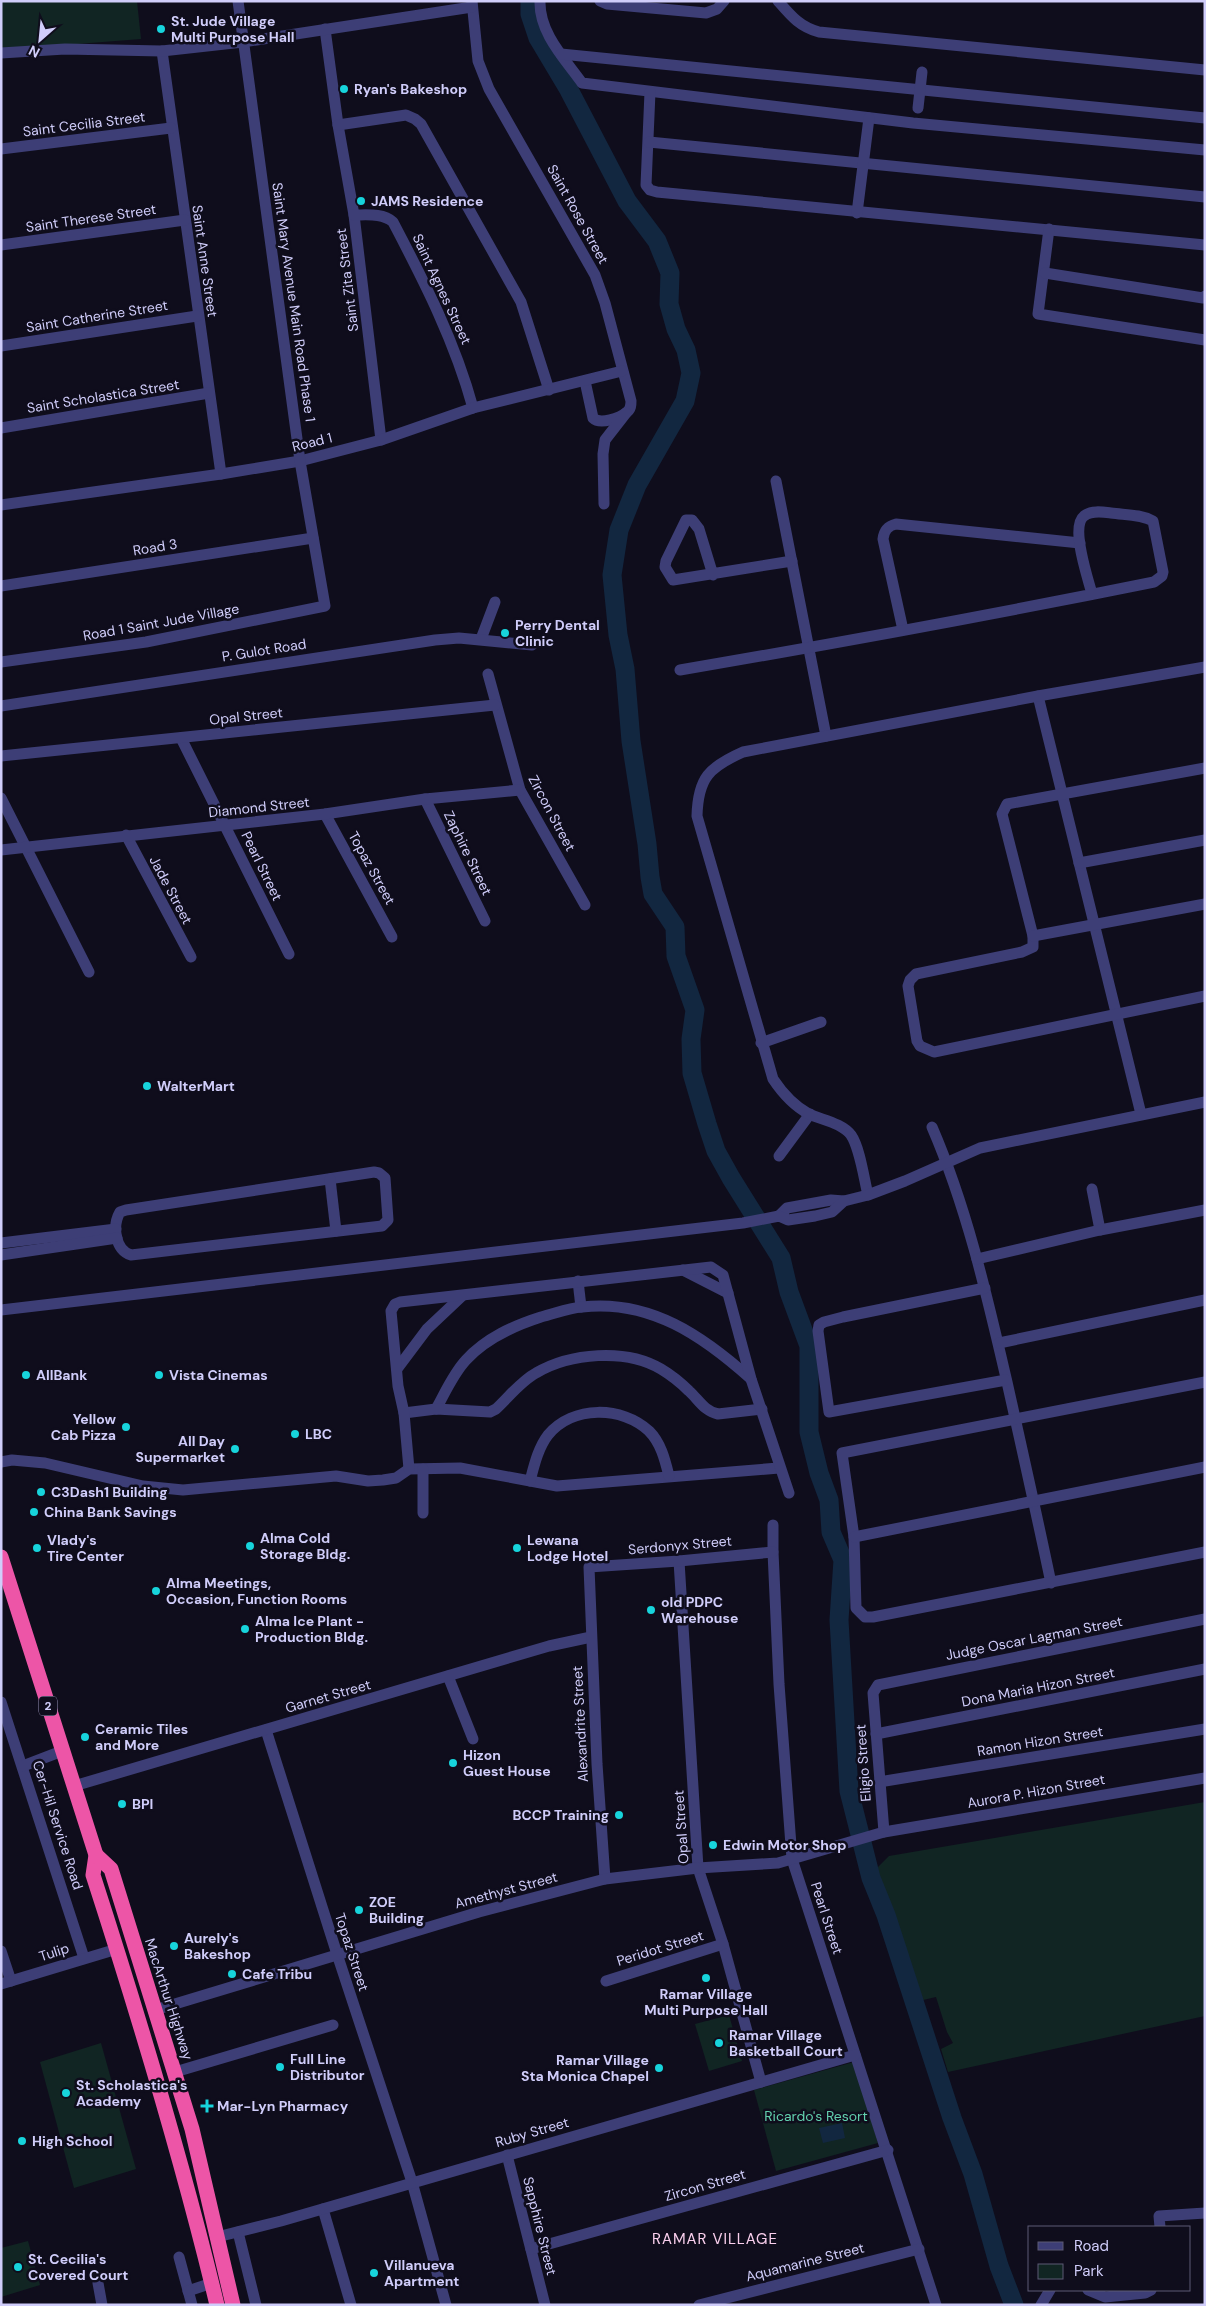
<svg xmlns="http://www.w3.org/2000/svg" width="1206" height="2306" font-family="'DM Sans',sans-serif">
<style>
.green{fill:#112523}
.water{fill:#122740}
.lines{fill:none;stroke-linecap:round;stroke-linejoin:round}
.river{stroke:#122740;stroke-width:19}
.street{stroke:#3d3e76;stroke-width:11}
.highway{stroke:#ed55a7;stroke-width:15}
.poi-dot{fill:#17d4dc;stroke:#0f0d1c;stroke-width:2}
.labels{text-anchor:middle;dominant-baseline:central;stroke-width:5;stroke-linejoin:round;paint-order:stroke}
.shield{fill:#0f0d1c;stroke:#9693b7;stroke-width:1}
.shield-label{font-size:12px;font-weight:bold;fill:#d0cdfa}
.poi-label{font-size:14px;font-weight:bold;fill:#d0cdfa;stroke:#0f0d1c;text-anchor:start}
.street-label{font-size:14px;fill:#d0cdfa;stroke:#0f0d1c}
.park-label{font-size:14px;fill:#62d1ae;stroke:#0f0d1c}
.neighbourhood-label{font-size:15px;letter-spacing:1px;fill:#facfed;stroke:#0f0d1c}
</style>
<rect width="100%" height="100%" fill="#0f0d1c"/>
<g class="green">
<path d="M 1,1 L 137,1 L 141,39 L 1,50 Z"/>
<path d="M 1205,1802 L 1205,2016 L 948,2072 L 941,2049 L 953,2043 L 947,2032 L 936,1997 L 923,2000 L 872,1873 L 889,1856 Z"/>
<path d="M 729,2015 L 742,2061 L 709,2071 L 695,2024 Z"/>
<path d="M 101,2043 L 136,2169 L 74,2188 L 40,2062 Z"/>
<path d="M 854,2062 L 878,2143 L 776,2171 L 754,2090 Z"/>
<path d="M 28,2241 L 40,2285 L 1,2297 L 1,2248 Z"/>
</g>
<path class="water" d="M 842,2123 L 845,2138 L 823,2143 L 819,2128 Z"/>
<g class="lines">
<path class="river" d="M 530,1 L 530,14 L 538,38 L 569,90 L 627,201 L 657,241 L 670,273 L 669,304 L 676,329 L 686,350 L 691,373 L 685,401 L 637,485 L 619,530 L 612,575 L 618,635 L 625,669 L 631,741 L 647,844 L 650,877 L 653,894 L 675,927 L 676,956 L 695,1010 L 691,1039 L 692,1073 L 707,1124 L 716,1151 L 731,1178 L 781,1258 L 789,1292 L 809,1346 L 809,1432 L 819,1473 L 829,1500 L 831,1532 L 843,1560 L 839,1620 L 849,1791 L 871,1878 L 886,1915 L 952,2118 L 973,2174 L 999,2266 L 1014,2305"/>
<g class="street">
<path d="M 472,1 L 478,61 L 489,89 L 595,275 L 605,303 L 631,401 C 631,405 631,409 627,412 C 620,418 600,425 593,418 L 585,381"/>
<path d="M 540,1 C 539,33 565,59 582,83 L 913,123 L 1205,150"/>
<path d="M 600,1 L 607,4 L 706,13 L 717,9 L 724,1"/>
<path d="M 778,1 C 791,16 800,27 819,32 L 1205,70"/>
<path d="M 325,29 L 338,125 L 354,215 L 381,440"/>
<path d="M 162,51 L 221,474"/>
<path d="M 1,53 L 65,49 L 162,51 L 243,42 L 472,7"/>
<path d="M 561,54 L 1205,118"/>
<path d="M 650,92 L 646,185 L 650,190 L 657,192 L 1205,245"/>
<path d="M 918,108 L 922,72"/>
<path d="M 338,125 L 406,115 L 415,119 L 421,124 L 521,302 L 549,390"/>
<path d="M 649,142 L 1205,197"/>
<path d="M 1,149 L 171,128"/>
<path d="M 857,213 L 869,118"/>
<path d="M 354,215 C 367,215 383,213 393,222 C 425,283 455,342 473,408"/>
<path d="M 1049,229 L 1038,314 L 1205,340"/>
<path d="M 1,245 L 185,220"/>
<path d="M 1045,273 L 1203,298 L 1205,296"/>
<path d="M 1,346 L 197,316"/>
<path d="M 1,428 L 209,393"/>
<path d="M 776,481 L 826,736"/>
<path d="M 604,504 L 603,454 L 605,440 L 626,413"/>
<path d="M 1,505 L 221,474 L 300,461 L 381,440 L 473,408 L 622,371"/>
<path d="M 713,575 L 699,529 L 692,520 L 686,520 L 666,561 L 665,567 L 673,580 L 792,561"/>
<path d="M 1,586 L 313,538"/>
<path d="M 903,630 L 883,539 C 884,530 888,526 896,524 L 1080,543"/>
<path d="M 481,639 L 495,602"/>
<path d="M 1,662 L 146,642 L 325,606 L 300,461 L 238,1"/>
<path d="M 680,670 C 838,643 996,614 1154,582 L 1162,576 L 1163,572 L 1153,521 C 1140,514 1125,515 1111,513 C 1103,512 1091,510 1084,516 C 1070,527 1088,578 1092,594"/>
<path d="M 488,674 L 520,790 L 585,905"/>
<path d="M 1038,696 L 1141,1114"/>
<path d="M 1,706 L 435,640 L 459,638 L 532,645"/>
<path d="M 181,738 L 289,954"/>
<path d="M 1,756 L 495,705"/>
<path d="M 1205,768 L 1007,804 L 1002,814 L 1033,936 L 1033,947 L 1022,952 L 916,974 L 910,980 L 908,986 L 917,1041 L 920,1046 L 934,1052 L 1205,996"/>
<path d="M 1,798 L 89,972"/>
<path d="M 425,799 L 485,921"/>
<path d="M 325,814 L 392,937"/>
<path d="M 126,835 L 191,957"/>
<path d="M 1,850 L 325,814 L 425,799 L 520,790"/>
<path d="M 1079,863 L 1205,840"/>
<path d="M 1033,936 L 1205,904"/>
<path d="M 761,1043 L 821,1022"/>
<path d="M 932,1127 C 967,1208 987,1296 1007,1382 C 1022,1449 1037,1516 1051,1583"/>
<path d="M 779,1156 L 810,1114"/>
<path d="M 374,1172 L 379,1173 L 385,1178 L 388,1220 L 382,1226 L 131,1255 C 115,1250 112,1226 120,1212 L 126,1210 Z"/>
<path d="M 330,1179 L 336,1231"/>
<path d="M 1092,1189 L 1100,1230"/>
<path d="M 868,1195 C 864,1179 860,1148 851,1135 C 842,1123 822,1120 809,1114 C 794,1106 783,1094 773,1079 L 697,816 C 698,778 709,767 743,752 L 1038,696 L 1205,667"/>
<path d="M 779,1216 L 787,1208 L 831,1200 L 844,1201 L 868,1195 L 905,1181 L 980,1148 L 1205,1102"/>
<path d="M 1,1243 L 116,1229"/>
<path d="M 1,1255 L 117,1238"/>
<path d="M 977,1259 L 1100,1230 L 1205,1210"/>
<path d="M 683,1270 L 728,1293"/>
<path d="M 578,1281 L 581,1307"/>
<path d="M 985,1288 L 843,1317 L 824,1322 L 819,1325 L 818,1331 L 829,1412 L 1006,1380"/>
<path d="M 1,1310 L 743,1223 L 779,1216 L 788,1220 L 815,1216 L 832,1212 L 844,1201"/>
<path d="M 999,1343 L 1205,1300"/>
<path d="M 397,1369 L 427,1329 L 462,1296"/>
<path d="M 1205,1382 L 842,1453 L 854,1537 L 856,1608 L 865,1617 L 873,1617 L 1205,1552"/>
<path d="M 436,1409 C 445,1393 453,1374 466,1360 C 486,1338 513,1326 541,1317 C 554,1314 568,1308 582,1307 C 650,1299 703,1336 751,1379"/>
<path d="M 404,1413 L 436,1409 L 490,1412 L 496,1409 C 508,1398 521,1381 536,1373 C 570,1353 626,1348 661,1369 C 671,1375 681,1383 689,1391 C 699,1400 704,1411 718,1414 L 762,1409"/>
<path d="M 1,1462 L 12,1460 L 45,1463 L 143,1486 L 183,1490 L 336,1476 L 368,1481 L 383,1480 L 396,1478 L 409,1469 L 460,1468 L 557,1486 L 779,1468"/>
<path d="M 409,1469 L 404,1413 L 398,1386 L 391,1311 L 395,1304 L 400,1302 L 711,1267 L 723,1275 L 751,1379 L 789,1493"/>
<path d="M 530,1481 C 534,1466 538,1448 548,1435 C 573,1405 622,1406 649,1431 C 661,1443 665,1460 669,1476"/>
<path d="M 423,1513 L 423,1469"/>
<path d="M 773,1525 L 773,1552 L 779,1684 L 792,1859 L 936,2305"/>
<path d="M 854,1537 L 1205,1467"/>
<path d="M 679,1561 L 698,1868 L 723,1944 L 761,2082"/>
<path d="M 448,1676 L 473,1739"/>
<path d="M 1,1702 L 84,1958"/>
<path d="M 266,1730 L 337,1954 L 412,2182 L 446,2305"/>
<path d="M 876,1734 L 1205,1669"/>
<path d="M 23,1766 L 62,1751"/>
<path d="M 879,1782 L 1205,1729"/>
<path d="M 74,1786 L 549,1646 L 591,1637"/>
<path d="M 884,1832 L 873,1693 L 878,1685 L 1205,1619"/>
<path d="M 605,1879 L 597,1764 L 589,1567 L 679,1561 L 773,1552"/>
<path d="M 1,1951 L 11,1981"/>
<path d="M 606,1981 L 723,1944"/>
<path d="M 1,1984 L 117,1949"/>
<path d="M 155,2010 L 479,1912 L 605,1879 L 698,1868 L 778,1863 L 884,1832 L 1205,1778"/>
<path d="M 175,2072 L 333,2025"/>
<path d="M 507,2155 L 545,2305"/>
<path d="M 323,2209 L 351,2305"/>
<path d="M 1160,2227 L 1159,2216 L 1205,2213"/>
<path d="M 238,2232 L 256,2305"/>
<path d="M 217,2237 L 281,2221 L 855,2055"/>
<path d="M 531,2249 L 888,2150"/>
<path d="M 179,2257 L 192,2305"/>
<path d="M 98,2283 L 102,2305"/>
<path d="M 1088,2290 L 1105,2297 L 1145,2293 L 1151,2290"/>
<path d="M 188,2291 L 212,2283"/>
<path d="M 699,2305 L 919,2249"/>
<path d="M 1041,2305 L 1050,2290"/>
</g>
<g class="highway">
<path d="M 1,1557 L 96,1855 L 93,1875 C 139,2017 182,2159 217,2305"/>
<path d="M 96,1855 L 111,1869 L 192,2129 L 233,2305"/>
</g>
</g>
<g class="poi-dot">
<circle cx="161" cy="29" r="5"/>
<circle cx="344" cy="89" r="5"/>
<circle cx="361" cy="201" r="5"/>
<circle cx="505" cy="633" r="5"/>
<circle cx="147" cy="1086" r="5"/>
<circle cx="26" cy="1375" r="5"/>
<circle cx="159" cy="1375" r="5"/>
<circle cx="126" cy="1427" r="5"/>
<circle cx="295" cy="1434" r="5"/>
<circle cx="235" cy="1449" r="5"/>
<circle cx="41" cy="1492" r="5"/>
<circle cx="34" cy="1512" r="5"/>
<circle cx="250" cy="1546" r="5"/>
<circle cx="37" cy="1548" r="5"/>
<circle cx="517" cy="1548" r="5"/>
<circle cx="156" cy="1591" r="5"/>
<circle cx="651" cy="1610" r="5"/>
<circle cx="245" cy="1629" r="5"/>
<circle cx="85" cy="1737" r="5"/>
<circle cx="453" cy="1763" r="5"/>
<circle cx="122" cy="1804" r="5"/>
<circle cx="619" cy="1815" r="5"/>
<circle cx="713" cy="1845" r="5"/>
<circle cx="359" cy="1910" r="5"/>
<circle cx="174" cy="1946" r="5"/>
<circle cx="232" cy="1974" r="5"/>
<circle cx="706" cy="1978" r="5"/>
<circle cx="719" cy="2043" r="5"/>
<circle cx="280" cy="2067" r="5"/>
<circle cx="659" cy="2068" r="5"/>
<circle cx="66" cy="2093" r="5"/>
<path d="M204.5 2098.5h5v5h5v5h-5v5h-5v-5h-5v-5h5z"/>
<circle cx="22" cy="2141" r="5"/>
<circle cx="18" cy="2267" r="5"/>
<circle cx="374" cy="2273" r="5"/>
</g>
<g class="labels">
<rect class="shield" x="39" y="1696.5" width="18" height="19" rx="4"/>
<g class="shield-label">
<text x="48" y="1706">2</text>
</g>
<g class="poi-label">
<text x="171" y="21">St. Jude Village<tspan x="171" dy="16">Multi Purpose Hall</tspan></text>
<text x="354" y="89">Ryan's Bakeshop</text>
<text x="371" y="201">JAMS Residence</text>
<text x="515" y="625">Perry Dental<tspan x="515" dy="16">Clinic</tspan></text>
<text x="157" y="1086">WalterMart</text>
<text x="36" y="1375">AllBank</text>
<text x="169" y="1375">Vista Cinemas</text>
<text x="116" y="1419" text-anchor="end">Yellow<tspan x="116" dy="16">Cab Pizza</tspan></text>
<text x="305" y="1434">LBC</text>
<text x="225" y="1441" text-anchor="end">All Day<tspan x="225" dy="16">Supermarket</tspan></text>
<text x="51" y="1492">C3Dash1 Building</text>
<text x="44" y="1512">China Bank Savings</text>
<text x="260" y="1538">Alma Cold<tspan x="260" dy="16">Storage Bldg.</tspan></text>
<text x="47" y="1540">Vlady's<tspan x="47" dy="16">Tire Center</tspan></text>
<text x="527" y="1540">Lewana<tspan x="527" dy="16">Lodge Hotel</tspan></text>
<text x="166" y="1583">Alma Meetings,<tspan x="166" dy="16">Occasion, Function Rooms</tspan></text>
<text x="661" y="1602">old PDPC<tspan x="661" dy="16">Warehouse</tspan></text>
<text x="255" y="1621">Alma Ice Plant -<tspan x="255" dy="16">Production Bldg.</tspan></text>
<text x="95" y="1729">Ceramic Tiles<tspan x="95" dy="16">and More</tspan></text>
<text x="463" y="1755">Hizon<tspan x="463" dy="16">Guest House</tspan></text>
<text x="132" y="1804">BPI</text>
<text x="609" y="1815" text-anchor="end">BCCP Training</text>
<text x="723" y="1845">Edwin Motor Shop</text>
<text x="369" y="1902">ZOE<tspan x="369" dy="16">Building</tspan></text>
<text x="184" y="1938">Aurely's<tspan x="184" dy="16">Bakeshop</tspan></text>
<text x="242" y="1974">Cafe Tribu</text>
<text x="706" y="1994" text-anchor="middle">Ramar Village<tspan x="706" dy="16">Multi Purpose Hall</tspan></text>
<text x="729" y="2035">Ramar Village<tspan x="729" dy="16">Basketball Court</tspan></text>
<text x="290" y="2059">Full Line<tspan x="290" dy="16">Distributor</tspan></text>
<text x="649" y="2060" text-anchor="end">Ramar Village<tspan x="649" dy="16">Sta Monica Chapel</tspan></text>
<text x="76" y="2085">St. Scholastica's<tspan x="76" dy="16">Academy</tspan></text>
<text x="217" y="2106">Mar-Lyn Pharmacy</text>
<text x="32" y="2141">High School</text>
<text x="28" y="2259">St. Cecilia's<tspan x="28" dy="16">Covered Court</tspan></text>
<text x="384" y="2265">Villanueva<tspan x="384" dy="16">Apartment</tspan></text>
</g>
<g class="street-label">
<text transform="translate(84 124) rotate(-7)">Saint Cecilia Street</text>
<text transform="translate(578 214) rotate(61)">Saint Rose Street</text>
<text transform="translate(91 218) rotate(-8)">Saint Therese Street</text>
<text transform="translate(205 261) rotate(82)">Saint Anne Street</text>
<text transform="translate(347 280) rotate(-97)">Saint Zita Street</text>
<text transform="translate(442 289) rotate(65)">Saint Agnes Street</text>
<text transform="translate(294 302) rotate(82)">Saint Mary Avenue Main Road Phase 1</text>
<text transform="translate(97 316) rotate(-9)">Saint Catherine Street</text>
<text transform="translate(103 396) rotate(-9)">Saint Scholastica Street</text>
<text transform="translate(312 442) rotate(-14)">Road 1</text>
<text transform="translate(155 547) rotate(-9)">Road 3</text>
<text transform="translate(161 622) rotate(-10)">Road 1 Saint Jude Village</text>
<text transform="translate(264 650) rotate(-9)">P. Gulot Road</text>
<text transform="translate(246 716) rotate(-6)">Opal Street</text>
<text transform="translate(259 807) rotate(-6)">Diamond Street</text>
<text transform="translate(552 813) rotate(62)">Zircon Street</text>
<text transform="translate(468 853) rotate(64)">Zaphire Street</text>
<text transform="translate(262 866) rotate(64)">Pearl Street</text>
<text transform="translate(372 868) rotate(61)">Topaz Street</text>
<text transform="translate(171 890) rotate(62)">Jade Street</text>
<text transform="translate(680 1545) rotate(-5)">Serdonyx Street</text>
<text transform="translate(1034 1638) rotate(-11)">Judge Oscar Lagman Street</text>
<text transform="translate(1038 1687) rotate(-11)">Dona Maria Hizon Street</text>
<text transform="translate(328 1696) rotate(-16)">Garnet Street</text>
<text transform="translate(580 1724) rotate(-93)">Alexandrite Street</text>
<text transform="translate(1040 1741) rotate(-9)">Ramon Hizon Street</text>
<text transform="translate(863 1763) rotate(-94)">Eligio Street</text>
<text transform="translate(1036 1791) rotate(-10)">Aurora P. Hizon Street</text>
<text transform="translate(58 1825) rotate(72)">Cer-Hil Service Road</text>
<text transform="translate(681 1827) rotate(-94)">Opal Street</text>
<text transform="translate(506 1890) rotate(-15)">Amethyst Street</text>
<text transform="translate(827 1918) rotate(72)">Pearl Street</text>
<text transform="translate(660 1948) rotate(-17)">Peridot Street</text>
<text transform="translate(54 1952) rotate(-18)">Tulip</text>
<text transform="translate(352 1952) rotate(72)">Topaz Street</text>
<text transform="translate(169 1999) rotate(72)">MacArthur Highway</text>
<text transform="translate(532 2132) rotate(-16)">Ruby Street</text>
<text transform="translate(705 2185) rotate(-16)">Zircon Street</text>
<text transform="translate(540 2226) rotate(76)">Sapphire Street</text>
<text transform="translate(805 2262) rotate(-14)">Aquamarine Street</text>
</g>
<g class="park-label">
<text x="816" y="2116">Ricardo's Resort</text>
</g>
<g class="neighbourhood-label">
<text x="715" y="2239">RAMAR VILLAGE</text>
</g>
</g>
<rect width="1206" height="2306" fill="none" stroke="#d0cdfa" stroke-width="5"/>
<rect x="1028" y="2226" width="162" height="65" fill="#0f0d1c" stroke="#5c5a75"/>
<rect x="1038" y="2242" width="25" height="8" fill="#3d3e76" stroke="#5c5a75"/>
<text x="1074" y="2251" font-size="15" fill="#d0cdfa">Road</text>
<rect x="1038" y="2264" width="25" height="15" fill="#112523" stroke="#5c5a75"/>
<text x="1074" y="2276" font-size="15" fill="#d0cdfa">Park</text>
<g transform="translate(40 40) rotate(207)" stroke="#0f0d1c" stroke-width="4" paint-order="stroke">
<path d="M0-4L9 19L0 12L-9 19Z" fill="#d0cdfa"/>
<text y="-8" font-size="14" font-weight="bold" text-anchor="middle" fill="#d0cdfa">N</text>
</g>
</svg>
